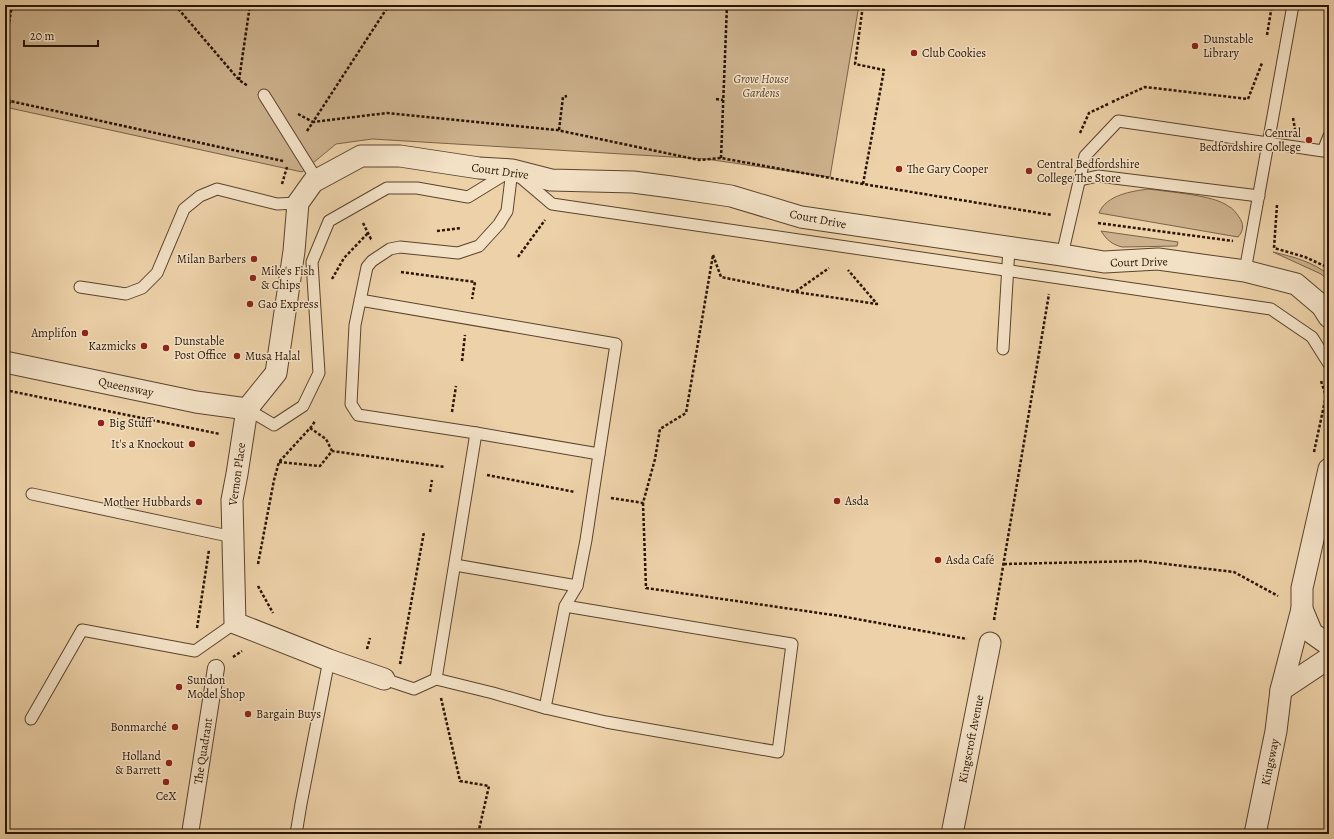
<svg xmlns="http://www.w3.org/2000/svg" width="1334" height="839" font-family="Alegreya,serif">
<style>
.green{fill:#ccb18c;stroke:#7a6248}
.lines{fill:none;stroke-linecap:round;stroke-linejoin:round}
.service-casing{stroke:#5a432c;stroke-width:13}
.pedestrian-casing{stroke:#5a432c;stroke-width:18}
.minor-casing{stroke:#5a432c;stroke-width:23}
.path{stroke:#291403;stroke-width:2.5;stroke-dasharray:3 2;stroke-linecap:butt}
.service{stroke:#f3e1c6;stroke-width:11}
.pedestrian{stroke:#f3e1c6;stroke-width:16}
.minor{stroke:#f3e1c6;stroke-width:21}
.poi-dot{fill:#8f2418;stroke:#f3e1c6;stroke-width:1.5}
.labels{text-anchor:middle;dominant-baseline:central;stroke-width:3;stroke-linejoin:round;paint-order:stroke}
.poi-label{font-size:12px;fill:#291403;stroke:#f3e1c6;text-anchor:start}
.park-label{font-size:12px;font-style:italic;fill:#5a432c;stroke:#f3e1c6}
.street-label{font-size:12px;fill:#291403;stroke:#f3e1c6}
</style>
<rect width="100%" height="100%" fill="#edd1a8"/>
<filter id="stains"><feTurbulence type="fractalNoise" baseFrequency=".005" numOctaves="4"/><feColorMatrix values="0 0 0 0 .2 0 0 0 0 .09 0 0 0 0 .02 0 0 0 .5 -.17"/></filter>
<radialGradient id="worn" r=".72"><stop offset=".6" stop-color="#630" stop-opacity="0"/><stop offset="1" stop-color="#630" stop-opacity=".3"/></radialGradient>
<g class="green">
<path d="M 5,5 L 859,5 L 830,177 L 706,159 L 372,139 L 336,144 L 302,172 L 5,107 Z"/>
<path d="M 1149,189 C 1168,192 1214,195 1228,206 C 1233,208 1236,213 1239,217 C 1244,224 1244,230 1238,237 L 1099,213 C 1106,195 1132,191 1149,189 Z"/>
<path d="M 1101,231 L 1178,242 L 1177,246 L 1122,247 C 1111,244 1107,240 1101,231 Z"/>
<path d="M 1273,252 C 1294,257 1313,262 1329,275 L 1329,281 L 1321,274 Z"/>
</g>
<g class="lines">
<defs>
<g id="service">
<path d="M 264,95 L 317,180"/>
<path d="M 1080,180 L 1098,176 L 1259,196"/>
<path d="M 1062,255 L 1085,156 L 1118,121 L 1323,151 L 1329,136"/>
<path d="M 1245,271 L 1293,5"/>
<path d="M 80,287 L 126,294 L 142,288 L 157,273 L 184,209 L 200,196 L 217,189 L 277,204 L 298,203"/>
<path d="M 360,300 L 616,344 L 599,454 L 476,433 L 358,415 L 351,404 L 355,325 L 367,267 L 372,261 L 390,249 L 400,247 L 458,253 L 479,246 L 499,224 L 507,211 L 512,170"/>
<path d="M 1003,349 L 1009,248"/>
<path d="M 247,409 L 274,425 L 303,406 L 319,373 L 312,262 L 329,221 L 387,188 L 417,188 L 468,197 L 512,170 L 552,204 L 1271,309 L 1312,337 L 1329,364"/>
<path d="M 476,433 L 436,679 L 493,693 L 545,708"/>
<path d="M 32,494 L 233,537"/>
<path d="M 455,565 L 577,586"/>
<path d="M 565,606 L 792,644 L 778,752 L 606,722 L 545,708 L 565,606 L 577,586 L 586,540 L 599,454"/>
<path d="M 384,679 L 414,689 L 436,679"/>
<path d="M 31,719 L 82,630 L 195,651 L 235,623"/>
<path d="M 296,834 L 301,804 L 329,660"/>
</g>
<path id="pedestrian" d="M 190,834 L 216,668"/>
<g id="minor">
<path d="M 5,362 L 196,402 L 247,409"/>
<path d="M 1329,469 L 1302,588 L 1302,609 L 1312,633 L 1329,645"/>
<path d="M 384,679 L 329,660 L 235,623 L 232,500 L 237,474 L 247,409 L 276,373 L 294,251 L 298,203 L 313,182 L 361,156 L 400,156 L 479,168 L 512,170 L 551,180 L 633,182 L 671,187 L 731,196 L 801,217 L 1062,255 L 1104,262 L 1158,259 L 1245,271 L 1296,284 L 1322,306 L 1329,317"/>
<path d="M 1281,690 L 1329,658"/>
<path d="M 952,834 L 990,643"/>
<path d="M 1255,834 L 1276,731 L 1281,690 L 1302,609"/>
</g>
</defs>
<use href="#service" class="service-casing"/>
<use href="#pedestrian" class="pedestrian-casing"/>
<use href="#minor" class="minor-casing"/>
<g class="path">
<path d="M 175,5 L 239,80 L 248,86"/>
<path d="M 1267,35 L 1272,5"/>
<path d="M 5,47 L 12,5"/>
<path d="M 239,80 L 250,5"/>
<path d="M 5,91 L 10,101"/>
<path d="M 716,99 L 723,100"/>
<path d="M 1112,102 L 1145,87 L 1248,99 L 1262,63"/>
<path d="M 298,114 L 313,122 L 389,5"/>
<path d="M 1293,118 L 1295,129"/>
<path d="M 5,129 L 10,101 L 283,161"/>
<path d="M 559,130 L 563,97 L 567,96"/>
<path d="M 307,131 L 313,122 L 387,113 L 557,130 L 699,160 L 721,158 L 863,184 L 1052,215"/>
<path d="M 1080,133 L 1089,113 L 1108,104"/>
<path d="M 721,158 L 727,5"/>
<path d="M 282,184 L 287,167"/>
<path d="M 863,184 L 884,70 L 855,64 L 863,5"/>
<path d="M 1277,205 L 1274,248 L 1305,257 L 1329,268"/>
<path d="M 363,223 L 371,239 L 372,239"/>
<path d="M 1098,223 L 1233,241"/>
<path d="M 437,231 L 461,228"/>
<path d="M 713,255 L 721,277 L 795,292 L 829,268"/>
<path d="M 518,257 L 545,220"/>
<path d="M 401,272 L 475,282 L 472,299"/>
<path d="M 332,279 L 344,258 L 368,233"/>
<path d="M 796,292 L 877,304 L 848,270"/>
<path d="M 462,361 L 465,335"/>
<path d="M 5,390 L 220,434"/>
<path d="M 452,412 L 456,386"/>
<path d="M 310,428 L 326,439 L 332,451"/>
<path d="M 1314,452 L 1326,396 L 1321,381"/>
<path d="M 279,462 L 320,466 L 332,451 L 445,467"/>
<path d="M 487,475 L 575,492"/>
<path d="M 430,492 L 432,480"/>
<path d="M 611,498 L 643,503 L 655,459 L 660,429 L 686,413 L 713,255"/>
<path d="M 643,503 L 646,588 L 840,616 L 967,639"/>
<path d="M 258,564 L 274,480 L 279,462 L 312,426 L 315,421"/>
<path d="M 1004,564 L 1141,561 L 1234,572 L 1278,596"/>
<path d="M 258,586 L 273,613"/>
<path d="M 994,620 L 1049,294"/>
<path d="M 197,628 L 209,550"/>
<path d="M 367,649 L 370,638"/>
<path d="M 233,657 L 242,651"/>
<path d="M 400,664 L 424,532"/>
<path d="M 441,698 L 460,781 L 489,786 L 478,834"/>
</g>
<use href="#service" class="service"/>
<use href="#pedestrian" class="pedestrian"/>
<use href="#minor" class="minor"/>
</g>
<g class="poi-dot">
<circle cx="1195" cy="46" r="4"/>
<circle cx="914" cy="53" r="4"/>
<circle cx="1309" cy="140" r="4"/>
<circle cx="899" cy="169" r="4"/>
<circle cx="1029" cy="171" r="4"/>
<circle cx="254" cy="259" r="4"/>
<circle cx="253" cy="278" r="4"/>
<circle cx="250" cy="304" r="4"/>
<circle cx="85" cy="333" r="4"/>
<circle cx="144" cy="346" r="4"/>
<circle cx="166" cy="348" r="4"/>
<circle cx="237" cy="356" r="4"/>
<circle cx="101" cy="423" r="4"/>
<circle cx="192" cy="444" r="4"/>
<circle cx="837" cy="501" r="4"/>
<circle cx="199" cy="502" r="4"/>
<circle cx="938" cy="560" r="4"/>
<circle cx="179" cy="687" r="4"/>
<circle cx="248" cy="714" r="4"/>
<circle cx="175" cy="727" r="4"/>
<circle cx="169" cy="763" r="4"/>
<circle cx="166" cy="782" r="4"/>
</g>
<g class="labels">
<g class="poi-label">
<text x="1203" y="39">Dunstable<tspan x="1203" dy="14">Library</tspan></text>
<text x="922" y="53">Club Cookies</text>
<text x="1301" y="133" text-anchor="end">Central<tspan x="1301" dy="14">Bedfordshire College</tspan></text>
<text x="1037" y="164">Central Bedfordshire<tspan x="1037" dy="14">College The Store</tspan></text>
<text x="907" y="169">The Gary Cooper</text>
<text x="246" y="259" text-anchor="end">Milan Barbers</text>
<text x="261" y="271">Mike's Fish<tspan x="261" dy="14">&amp; Chips</tspan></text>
<text x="258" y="304">Gao Express</text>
<text x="77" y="333" text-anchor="end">Amplifon</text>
<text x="174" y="341">Dunstable<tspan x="174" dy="14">Post Office</tspan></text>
<text x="136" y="346" text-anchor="end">Kazmicks</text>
<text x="245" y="356">Musa Halal</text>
<text x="109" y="423">Big Stuff</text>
<text x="184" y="444" text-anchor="end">It's a Knockout</text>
<text x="845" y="501">Asda</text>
<text x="191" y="502" text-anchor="end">Mother Hubbards</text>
<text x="946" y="560">Asda Café</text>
<text x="187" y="680">Sundon<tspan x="187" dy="14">Model Shop</tspan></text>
<text x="256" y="714">Bargain Buys</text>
<text x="167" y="727" text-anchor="end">Bonmarché</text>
<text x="161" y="756" text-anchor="end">Holland<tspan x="161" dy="14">&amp; Barrett</tspan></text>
<text x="166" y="796" text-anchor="middle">CeX</text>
</g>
<g class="park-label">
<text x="761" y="79">Grove House<tspan x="761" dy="14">Gardens</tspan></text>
</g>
<g class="street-label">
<text transform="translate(500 171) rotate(8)">Court Drive</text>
<text transform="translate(818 219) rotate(11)">Court Drive</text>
<text transform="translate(1139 262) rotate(-1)">Court Drive</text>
<text transform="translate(126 387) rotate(12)">Queensway</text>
<text transform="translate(237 474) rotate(-82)">Vernon Place</text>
<text transform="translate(971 739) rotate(-79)">Kingscroft Avenue</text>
<text transform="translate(203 751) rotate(-81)">The Quadrant</text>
<text transform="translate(1270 762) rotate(-78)">Kingsway</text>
</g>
</g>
<rect width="1334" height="839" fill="none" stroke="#edd1a8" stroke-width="20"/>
<rect x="6" y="6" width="1322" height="827" fill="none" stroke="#291403" stroke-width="2"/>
<rect x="10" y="10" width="1314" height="819" fill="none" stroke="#291403"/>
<path d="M24 40v6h74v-6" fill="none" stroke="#291403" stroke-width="2"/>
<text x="30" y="40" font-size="12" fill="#291403" stroke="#f3e1c6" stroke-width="3" paint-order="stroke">20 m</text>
<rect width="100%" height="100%" filter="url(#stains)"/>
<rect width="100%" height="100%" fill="url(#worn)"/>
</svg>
